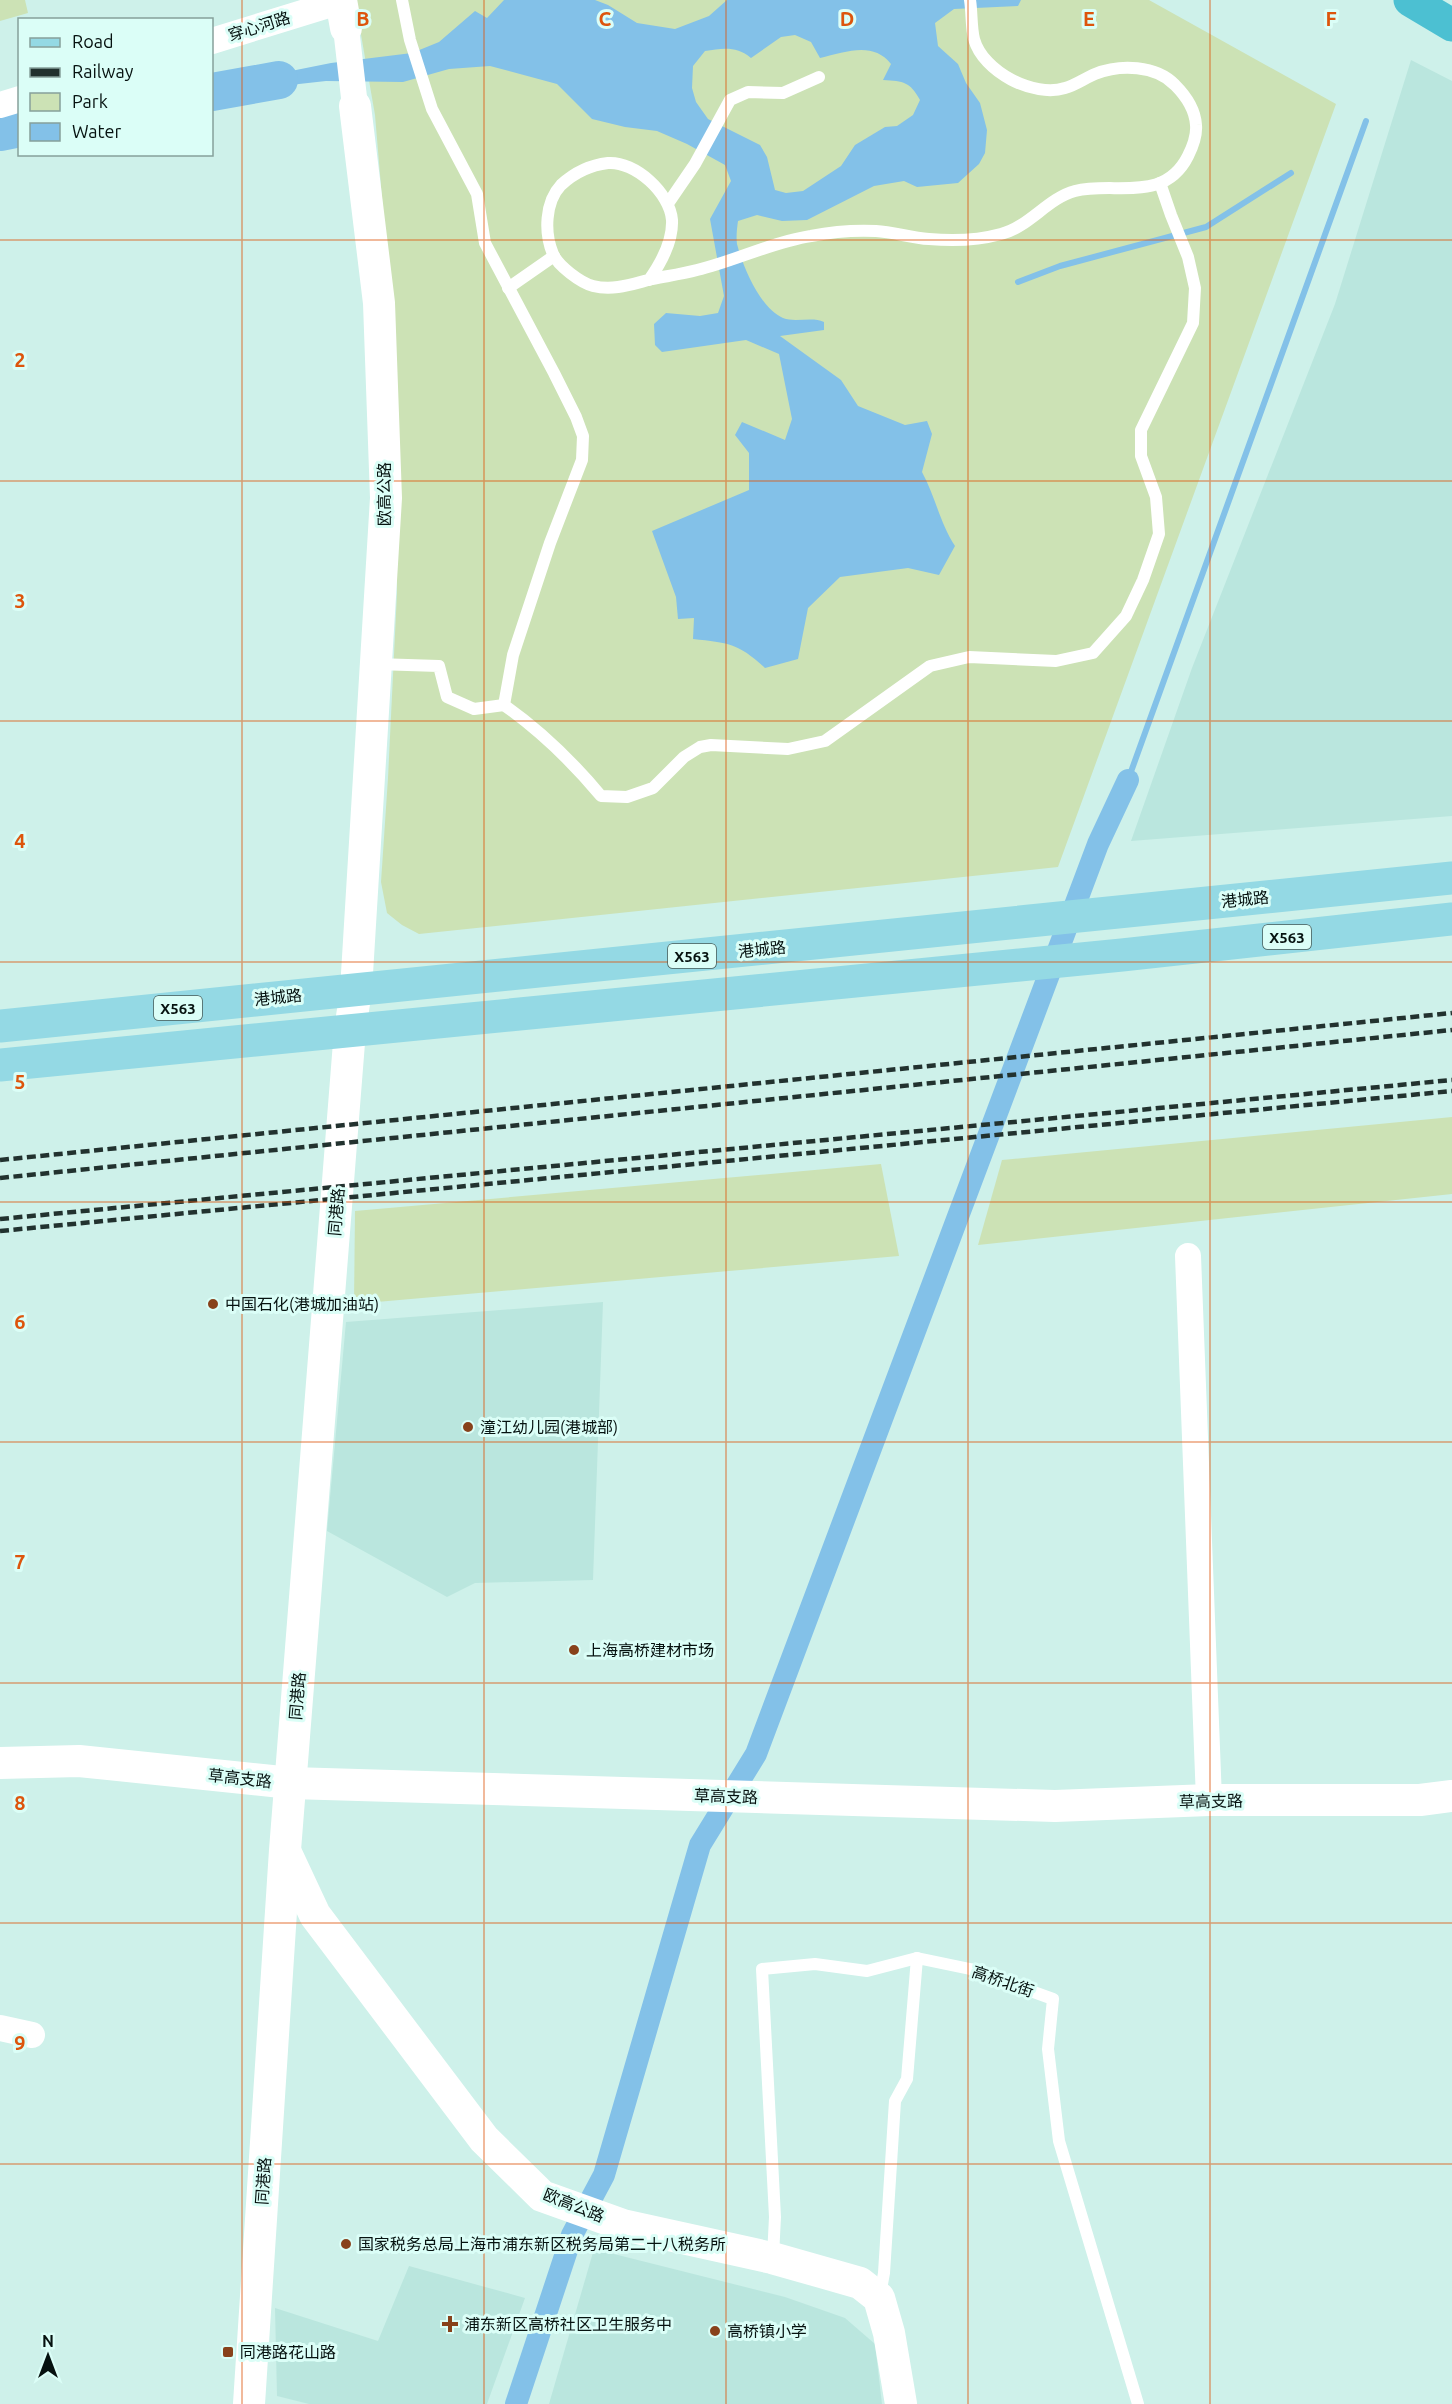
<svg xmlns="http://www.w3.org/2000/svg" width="1452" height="2404" font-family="Ubuntu,'Noto Sans SC',sans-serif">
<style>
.built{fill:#bae6de}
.green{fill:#cce2b5}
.water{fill:#83c1e8;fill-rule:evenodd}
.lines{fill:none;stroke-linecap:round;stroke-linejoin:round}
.stream{stroke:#83c1e8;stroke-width:6}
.canal{stroke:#83c1e8;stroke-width:22}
.river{stroke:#83c1e8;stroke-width:38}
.service{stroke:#fff;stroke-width:12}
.minor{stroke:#fff;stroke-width:26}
.tertiary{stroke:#fff;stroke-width:32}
.primary{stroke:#94d9e4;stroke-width:33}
.motorway{stroke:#4cc0d2;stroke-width:33}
.rail{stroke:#22322f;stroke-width:4.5;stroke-dasharray:9 4.5;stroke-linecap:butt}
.grid{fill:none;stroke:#dd550c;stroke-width:1.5;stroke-opacity:0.55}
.poi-dot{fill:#88421b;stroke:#dbfef7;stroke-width:2}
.labels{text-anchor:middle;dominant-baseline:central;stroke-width:6;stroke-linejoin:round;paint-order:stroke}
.shield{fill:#dbfef7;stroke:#465955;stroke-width:1.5}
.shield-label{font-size:15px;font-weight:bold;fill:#061210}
.street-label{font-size:16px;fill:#061210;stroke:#dbfef7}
.poi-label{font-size:16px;fill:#061210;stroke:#dbfef7;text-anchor:start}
.grid-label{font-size:20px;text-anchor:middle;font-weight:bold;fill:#dd550c;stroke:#dbfef7;stroke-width:6;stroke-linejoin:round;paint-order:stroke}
</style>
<rect width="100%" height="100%" fill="#cef1ea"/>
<g class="built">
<path d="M 1411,60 L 1452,81 L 1452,816 L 1131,841 L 1192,668 L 1335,304 Z"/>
<path d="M 603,1302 L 593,1580 L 475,1583 L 447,1597 L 327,1531 L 346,1322 Z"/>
<path d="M 594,2249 L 785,2297 L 845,2318 L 875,2344 L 882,2404 L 549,2404 Z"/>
<path d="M 409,2266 L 525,2298 L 487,2404 L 309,2404 L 277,2396 L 275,2308 L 378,2341 Z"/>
</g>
<g class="green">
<path d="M 0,0 L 25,0 L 28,13 L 0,21 Z"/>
<path d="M 355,0 L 1149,0 L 1336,104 L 1058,867 L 419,934 L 402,925 L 387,913 L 381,882 L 388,778 L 397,593 L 395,352 L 375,115 Z"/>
<path d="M 1452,1117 L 1452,1194 L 978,1245 L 1002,1160 Z"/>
<path d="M 881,1164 L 899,1256 L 354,1304 L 355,1211 Z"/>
</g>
<path class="water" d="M 504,0 L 595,0 L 608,5 L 637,23 L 675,29 L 709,16 L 727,0 L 1021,0 L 1018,6 L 954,9 L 935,23 L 938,46 L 958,64 L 966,83 L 980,103 L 987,130 L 985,153 L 979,164 L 958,183 L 917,187 L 904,181 L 874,186 L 807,220 L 782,221 L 757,215 L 738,221 C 737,228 736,237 737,244 C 743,267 760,308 783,318 C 796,323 812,316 824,322 L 824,330 L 780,336 L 841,380 L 858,406 L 905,425 L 927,421 L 932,434 L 922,472 C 935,496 940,523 955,546 L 939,575 L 908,568 L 840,577 L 808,608 L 798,659 L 765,668 C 738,643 729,643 693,639 L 694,618 L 678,619 L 676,597 L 652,531 L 749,490 L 749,453 L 735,435 L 742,422 L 785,440 L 792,419 L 779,354 L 746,340 L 662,352 L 655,345 L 654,324 L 666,313 L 700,316 L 718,313 L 724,296 L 710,219 L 731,181 L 725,165 L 687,144 L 657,131 L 625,127 L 592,119 L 557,84 L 490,66 L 449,69 L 403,82 L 326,81 L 281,86 L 276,74 L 331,63 L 412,53 L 439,42 L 475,11 L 487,18 ZM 795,35 L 811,42 L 820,58 C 846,52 873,41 891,64 L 883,80 C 904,81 910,82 920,100 L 913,115 L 897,126 L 885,127 L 855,145 L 841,166 L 803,191 L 786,193 L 775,190 L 767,157 L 760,145 L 708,119 L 696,102 L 692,88 L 693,66 L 705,51 C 723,48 737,46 751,58 L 781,37 Z"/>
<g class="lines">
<g class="stream">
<path d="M 1018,282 L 1060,266 L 1206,227 L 1291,173"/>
<path d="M 1128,780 L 1366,121"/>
</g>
<path class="canal" d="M 516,2404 L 572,2235 L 604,2175 L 700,1845 L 756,1754 L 1098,844 L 1128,780"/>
<g class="river">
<path d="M 212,92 L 279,80"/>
<path d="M 0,132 L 20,128"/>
</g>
<g class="service">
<path d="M 402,0 L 410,40 L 432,109 L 477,194 L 485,243 L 554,373 L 576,417 L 583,436 L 582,460 L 550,543 L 513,655 L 504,705 C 542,732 571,760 601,796 L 627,797 L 653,788 L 684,757 L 700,747 L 711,745 L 788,749 L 825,741 L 930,666 L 969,657 L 1056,661 L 1093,653 L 1126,616 L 1143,580 L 1159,534 L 1156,497 L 1141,456 L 1141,430 L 1193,323 L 1195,288 L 1188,257 L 1171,215 L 1160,183"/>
<path d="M 669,202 L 695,164 L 730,100 L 748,92 L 783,93 L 819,77"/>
<path d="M 649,280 C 661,263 673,242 672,220 C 670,193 635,161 608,163 C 590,165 574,173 561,185 C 545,202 544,233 553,254 C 558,266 581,283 593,286 C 614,291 632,284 652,279 C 667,276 682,274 697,270 C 735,261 772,242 811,236 C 831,232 855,230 876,231 C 894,232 911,238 929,239 C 951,241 979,240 1001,234 C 1029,227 1048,198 1075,191 C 1114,181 1164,204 1188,156 C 1193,146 1197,136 1196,125 C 1195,109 1186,96 1175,85 C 1156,65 1120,64 1095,74 C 1085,78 1076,85 1065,88 C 1034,98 983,72 974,39 C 971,27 972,12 970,0"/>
<path d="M 508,288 L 554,256"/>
<path d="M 376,664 L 439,666 L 447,697 L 474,709 L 504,705"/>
<path d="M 773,2256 L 775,2217 L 762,1969 L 815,1964 L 867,1971 L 917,1958"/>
<path d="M 880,2295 L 884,2273 L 895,2101 L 907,2079 L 917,1958 L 970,1969 L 1053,1999 L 1048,2049 L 1059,2141 L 1138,2404"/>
</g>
<g class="minor">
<path d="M 346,28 L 355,106"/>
<path d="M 212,41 L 341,1"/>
<path d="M 0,105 L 20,99"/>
<path d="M 1188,1256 L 1209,1800"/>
<path d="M 0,2028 L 32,2035"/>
</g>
<g class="tertiary">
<path d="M 341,0 L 346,28"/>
<path d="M 0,1763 L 79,1761 L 291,1783 L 1055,1806 L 1209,1800 L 1420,1800 L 1452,1796"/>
<path d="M 286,1853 L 315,1915 L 484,2139 L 542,2196 L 623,2225 L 772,2258 L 860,2283 L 879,2298 L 889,2333 L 901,2404"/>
<path d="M 249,2404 L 285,1850 L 350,1030 L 356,990 L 386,498 L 379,303 L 355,106"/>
</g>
<g class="primary">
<path d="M 0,1026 L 1452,878"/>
<path d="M 0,1065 L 1122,955 L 1452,919"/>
</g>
<path class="motorway" d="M 1410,0 L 1452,25"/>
<g class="rail">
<path d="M 0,1160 L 1452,1013"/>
<path d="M 0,1178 L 1452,1030"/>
<path d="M 0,1219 L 1452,1080"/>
<path d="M 0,1231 L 1452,1091"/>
</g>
</g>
<path class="grid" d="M 242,0 L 242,2404M 484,0 L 484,2404M 726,0 L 726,2404M 968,0 L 968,2404M 1210,0 L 1210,2404M 0,240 L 1452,240M 0,481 L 1452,481M 0,721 L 1452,721M 0,962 L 1452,962M 0,1202 L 1452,1202M 0,1442 L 1452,1442M 0,1683 L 1452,1683M 0,1923 L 1452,1923M 0,2164 L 1452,2164"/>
<g class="poi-dot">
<circle cx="213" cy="1304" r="6"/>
<circle cx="468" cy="1427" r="6"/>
<circle cx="574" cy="1650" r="6"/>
<circle cx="346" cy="2244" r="6"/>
<path d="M447 2315h6v6h6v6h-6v6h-6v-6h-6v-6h6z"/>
<circle cx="715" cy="2331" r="6"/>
<rect x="222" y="2346" width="12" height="12" rx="3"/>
</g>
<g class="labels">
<g class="shield">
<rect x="1263" y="925" width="48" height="24" rx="4.5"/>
<rect x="668" y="944" width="48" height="24" rx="4.5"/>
<rect x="154" y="996" width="48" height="24" rx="4.5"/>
</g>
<g class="shield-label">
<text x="1287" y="937">X563</text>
<text x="692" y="956">X563</text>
<text x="178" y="1008">X563</text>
</g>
<g class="street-label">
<text transform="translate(259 26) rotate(-17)">穿心河路</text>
<text transform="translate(384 494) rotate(-90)">欧高公路</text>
<text transform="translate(1245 899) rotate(-6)">港城路</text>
<text transform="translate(762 949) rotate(-6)">港城路</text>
<text transform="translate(278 997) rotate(-6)">港城路</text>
<text transform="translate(336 1212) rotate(-85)">同港路</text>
<text transform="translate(297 1696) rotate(-85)">同港路</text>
<text transform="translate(240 1778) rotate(6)">草高支路</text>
<text transform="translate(726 1796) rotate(2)">草高支路</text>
<text transform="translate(1211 1801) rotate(-1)">草高支路</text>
<text transform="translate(1003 1981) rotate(19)">高桥北街</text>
<text transform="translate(263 2181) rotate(-86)">同港路</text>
<text transform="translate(574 2205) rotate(22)">欧高公路</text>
</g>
<g class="poi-label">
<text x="225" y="1304">中国石化(港城加油站)</text>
<text x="480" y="1427">潼江幼儿园(港城部)</text>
<text x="586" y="1650">上海高桥建材市场</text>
<text x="358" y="2244">国家税务总局上海市浦东新区税务局第二十八税务所</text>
<text x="464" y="2324">浦东新区高桥社区卫生服务中</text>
<text x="727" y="2331">高桥镇小学</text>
<text x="240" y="2352">同港路花山路</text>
</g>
</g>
<g class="grid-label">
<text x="363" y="26">B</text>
<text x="605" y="26">C</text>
<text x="847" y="26">D</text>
<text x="1089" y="26">E</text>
<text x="1331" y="26">F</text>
<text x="20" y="367">2</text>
<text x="20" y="608">3</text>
<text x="20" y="848">4</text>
<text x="20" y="1089">5</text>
<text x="20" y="1329">6</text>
<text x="20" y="1569">7</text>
<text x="20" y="1810">8</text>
<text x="20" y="2050">9</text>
</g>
<rect x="18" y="18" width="195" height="138" fill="#dbfef7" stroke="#86a09b" stroke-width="1.5"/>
<rect x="30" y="38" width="30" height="9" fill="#94d9e4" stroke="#86a09b" stroke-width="1.5"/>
<text x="72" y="48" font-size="18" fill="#061210">Road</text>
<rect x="30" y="68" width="30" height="9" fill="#22322f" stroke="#86a09b" stroke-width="1.5"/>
<text x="72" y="78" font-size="18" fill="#061210">Railway</text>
<rect x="30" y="93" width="30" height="18" fill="#cce2b5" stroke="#86a09b" stroke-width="1.5"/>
<text x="72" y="108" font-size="18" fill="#061210">Park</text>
<rect x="30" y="123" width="30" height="18" fill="#83c1e8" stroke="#86a09b" stroke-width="1.5"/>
<text x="72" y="138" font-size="18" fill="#061210">Water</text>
<g transform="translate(48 2356)" stroke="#dbfef7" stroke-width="4.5" paint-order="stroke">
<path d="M0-4.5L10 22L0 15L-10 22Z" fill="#061210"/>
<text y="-9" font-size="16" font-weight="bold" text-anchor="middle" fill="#061210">N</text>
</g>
</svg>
